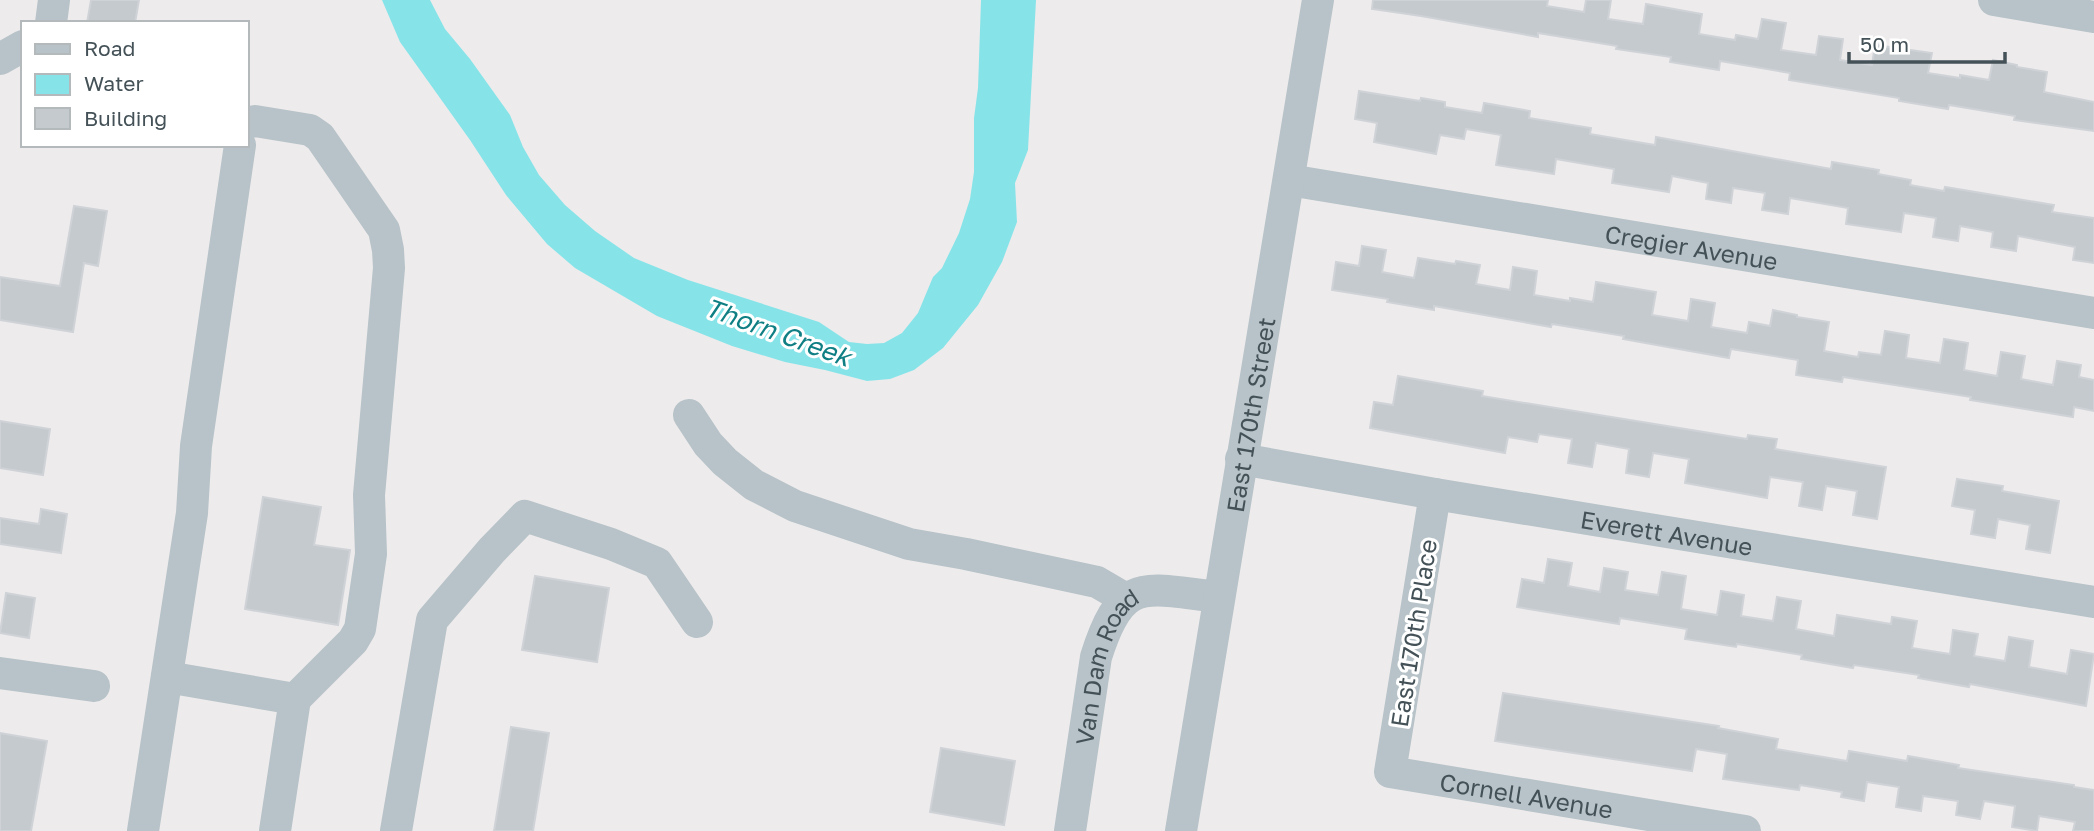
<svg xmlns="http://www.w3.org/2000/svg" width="2094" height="831" font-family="'Golos Text',sans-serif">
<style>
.water{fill:#86e4e9}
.building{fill:#c5cace;stroke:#cfd3d7;stroke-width:2}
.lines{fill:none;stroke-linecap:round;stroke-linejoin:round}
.minor{stroke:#b7c3c8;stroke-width:32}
.labels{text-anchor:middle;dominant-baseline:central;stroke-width:6;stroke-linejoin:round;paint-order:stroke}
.street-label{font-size:24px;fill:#445258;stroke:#fff}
.water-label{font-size:26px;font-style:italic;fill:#0f7f84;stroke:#fff}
</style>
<rect width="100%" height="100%" fill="#eeebec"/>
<path class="water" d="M 382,0 L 430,0 L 445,29 L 470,59 L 510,115 L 523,147 L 539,175 L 565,205 L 595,231 L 634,258 L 688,280 L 819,322 L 849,342 L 867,344 L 884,343 L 902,333 L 918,313 L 933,277 L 942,268 L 959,233 L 970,199 L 974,172 L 974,118 L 978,88 L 981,0 L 1036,0 L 1028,150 L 1015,183 L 1017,222 L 1002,262 L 978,305 L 943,348 L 914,370 L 890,379 L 867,381 L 825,370 L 785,362 L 732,346 L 657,316 L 575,268 L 547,244 L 506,195 L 470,140 L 400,42 Z"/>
<g class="building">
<path d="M 91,0 L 139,0 L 135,23 L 87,23 Z"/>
<path d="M 1373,0 L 1548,0 L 1547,6 L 1584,12 L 1586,0 L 1611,0 L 1608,19 L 1643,24 L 1646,4 L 1702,14 L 1699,34 L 1735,40 L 1736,35 L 1758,39 L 1762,19 L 1786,23 L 1781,50 L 1816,55 L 1819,36 L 1843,39 L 1840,60 L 1872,65 L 1875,45 L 1932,53 L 1928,73 L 1960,78 L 1960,75 L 1989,80 L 1993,60 L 2017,65 L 2017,67 L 2047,72 L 2044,92 L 2094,102 L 2094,131 L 2014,120 L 2015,116 L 1949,105 L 1948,109 L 1899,101 L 1899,98 L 1789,80 L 1790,73 L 1720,61 L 1719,70 L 1670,62 L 1671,57 L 1616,49 L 1617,46 L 1538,33 L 1538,37 L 1421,16 L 1372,9 Z"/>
<path d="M 1359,91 L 1420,101 L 1421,98 L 1445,102 L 1445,107 L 1482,113 L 1484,103 L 1530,111 L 1529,118 L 1591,128 L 1590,134 L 1655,145 L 1656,137 L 1831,169 L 1832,162 L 1879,170 L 1878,174 L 1911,180 L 1910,185 L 1944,191 L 1945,187 L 2054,205 L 2052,212 L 2094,218 L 2094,263 L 2073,260 L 2075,247 L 2018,236 L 2016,251 L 1991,247 L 1993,232 L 1960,226 L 1958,241 L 1933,237 L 1936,218 L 1904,213 L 1901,232 L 1846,224 L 1848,208 L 1790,198 L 1788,214 L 1762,210 L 1765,193 L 1733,188 L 1731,203 L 1706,199 L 1708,183 L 1672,176 L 1669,192 L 1612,183 L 1614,169 L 1556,159 L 1554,174 L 1496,165 L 1501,135 L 1466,129 L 1464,139 L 1440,135 L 1436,154 L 1374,142 L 1377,123 L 1355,119 Z"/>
<path d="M 74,206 L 107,211 L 98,266 L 84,263 L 73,332 L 0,320 L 0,277 L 60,286 Z"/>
<path d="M 1362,246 L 1386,250 L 1382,272 L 1414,278 L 1418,258 L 1455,264 L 1456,261 L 1480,265 L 1476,284 L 1510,290 L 1513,267 L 1537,271 L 1534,295 L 1570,301 L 1570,298 L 1593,302 L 1596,282 L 1656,292 L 1652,315 L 1688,321 L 1691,299 L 1715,303 L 1711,327 L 1747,333 L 1749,322 L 1770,326 L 1773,310 L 1797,315 L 1797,317 L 1829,322 L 1824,351 L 1858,357 L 1859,352 L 1881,355 L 1885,331 L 1909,335 L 1906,358 L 1940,363 L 1944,339 L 1968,343 L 1964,370 L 1997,376 L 2001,352 L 2025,356 L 2021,379 L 2053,385 L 2057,361 L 2081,365 L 2079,377 L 2094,380 L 2094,411 L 2074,407 L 2073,417 L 1970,400 L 1971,397 L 1901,386 L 1843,377 L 1842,382 L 1796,375 L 1798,360 L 1731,349 L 1729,358 L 1623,339 L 1624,336 L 1552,324 L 1551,327 L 1434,306 L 1434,310 L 1387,302 L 1388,299 L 1332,290 L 1336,262 L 1359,266 Z"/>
<path d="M 1398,376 L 1483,391 L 1482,396 L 1747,439 L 1748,435 L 1777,439 L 1775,449 L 1886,467 L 1877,519 L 1853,515 L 1857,491 L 1826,486 L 1822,510 L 1799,506 L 1803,482 L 1770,477 L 1767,498 L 1685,483 L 1689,459 L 1653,453 L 1649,477 L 1626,473 L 1629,449 L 1596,443 L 1592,467 L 1568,463 L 1572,439 L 1539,434 L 1537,442 L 1508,437 L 1505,453 L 1370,428 L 1374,402 L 1393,405 Z"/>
<path d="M 0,421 L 50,429 L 43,475 L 0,468 Z"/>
<path d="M 1957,479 L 2003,486 L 2002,491 L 2059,501 L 2050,553 L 2026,549 L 2030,525 L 1998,519 L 1995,538 L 1971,534 L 1975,510 L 1952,506 Z"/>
<path d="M 263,497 L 321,507 L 314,545 L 350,550 L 338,625 L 245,609 Z"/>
<path d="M 41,509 L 67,514 L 61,553 L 0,544 L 0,518 L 39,524 Z"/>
<path d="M 1548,559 L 1572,563 L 1568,586 L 1600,592 L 1604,568 L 1628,572 L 1625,590 L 1658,595 L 1662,572 L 1686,576 L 1681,609 L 1717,615 L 1721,591 L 1744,595 L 1741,616 L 1773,621 L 1777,597 L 1801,601 L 1796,629 L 1834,636 L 1837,615 L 1891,624 L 1892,617 L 1917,621 L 1912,648 L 1950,654 L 1953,630 L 1978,634 L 1974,656 L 2005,661 L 2009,637 L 2033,641 L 2029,667 L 2067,674 L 2071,650 L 2094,654 L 2086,706 L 1970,684 L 1969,687 L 1918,678 L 1919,675 L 1854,665 L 1853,668 L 1801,659 L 1802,655 L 1737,644 L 1736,647 L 1685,639 L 1687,629 L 1620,618 L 1619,624 L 1517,607 L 1522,579 L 1544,583 Z"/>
<path d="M 535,576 L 609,588 L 597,662 L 522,650 Z"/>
<path d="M 6,593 L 35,598 L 29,638 L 0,633 Z"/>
<path d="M 1503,693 L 1719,726 L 1718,728 L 1778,739 L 1776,749 L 1847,761 L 1849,751 L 1907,761 L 1908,756 L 1959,765 L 1958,768 L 2074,785 L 2074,787 L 2094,790 L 2094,831 L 2073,831 L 2075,822 L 2039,816 L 2037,831 L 2012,827 L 2015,806 L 1984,801 L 1980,819 L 1956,815 L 1958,801 L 1923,796 L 1921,811 L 1896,807 L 1899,787 L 1867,782 L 1864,801 L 1841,797 L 1842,792 L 1800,785 L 1799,790 L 1723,779 L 1727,754 L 1696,749 L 1692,771 L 1495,741 Z"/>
<path d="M 511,727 L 549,733 L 533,831 L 494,831 Z"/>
<path d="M 0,733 L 47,741 L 31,831 L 0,831 Z"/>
<path d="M 941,748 L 1015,761 L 1004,825 L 930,812 Z"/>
</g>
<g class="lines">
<g class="minor">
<path d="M 1994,0 L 2094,17"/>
<path d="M 51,23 L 54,0"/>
<path d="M 0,59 L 23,46"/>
<path d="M 247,123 L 255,121 L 310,130 L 320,137 L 384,230 L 388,250 L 389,268 L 369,495 L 371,554 L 360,629 L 353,641 L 295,699"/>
<path id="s1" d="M 1289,180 L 2094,313"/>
<path d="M 689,415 L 708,444 L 725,462 L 754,485 L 795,506 L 909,544 L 966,554 L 1097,582 L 1126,599"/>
<path id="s2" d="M 1241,459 L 1435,494 L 2094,602"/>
<path id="s3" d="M 1435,494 L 1390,772 L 1745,831"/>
<path d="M 0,673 L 94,686"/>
<path d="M 167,677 L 295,699 L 275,831"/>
<path d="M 143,831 L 192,513 L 196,446 L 240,145"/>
<path d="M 396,831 L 432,620 L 492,550 L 525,516 L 611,544 L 657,563 L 697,622"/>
<path id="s4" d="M 1070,831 L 1096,657 C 1122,574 1144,589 1219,597"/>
<path id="s5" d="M 1181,831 L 1318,0"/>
</g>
</g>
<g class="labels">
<g class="street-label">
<text stroke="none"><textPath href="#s1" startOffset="408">Cregier Avenue</textPath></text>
<text stroke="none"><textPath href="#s5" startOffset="422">East 170th Street</textPath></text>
<text stroke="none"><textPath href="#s2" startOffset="432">Everett Avenue</textPath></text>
<text transform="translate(1413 633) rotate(-81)">East 170th Place</text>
<text stroke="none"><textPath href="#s4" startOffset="170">Van Dam Road</textPath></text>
<text stroke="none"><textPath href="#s3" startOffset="420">Cornell Avenue</textPath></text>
</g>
<g class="water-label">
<text transform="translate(778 332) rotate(20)">Thorn Creek</text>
</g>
</g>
<rect x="21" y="21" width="228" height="126" fill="#ffffff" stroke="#b4babc" stroke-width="2"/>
<rect x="35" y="44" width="35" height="10" fill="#b7c3c8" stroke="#b4babc" stroke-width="2"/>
<text x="84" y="56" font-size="21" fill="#445258">Road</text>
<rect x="35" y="74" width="35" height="21" fill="#86e4e9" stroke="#b4babc" stroke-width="2"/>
<text x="84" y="91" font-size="21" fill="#445258">Water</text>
<rect x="35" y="108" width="35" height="21" fill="#c5cace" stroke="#b4babc" stroke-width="2"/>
<text x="84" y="126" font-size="21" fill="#445258">Building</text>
<path d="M1849 52v10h156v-10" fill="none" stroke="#445258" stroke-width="3.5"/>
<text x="1860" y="52" font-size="21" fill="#445258" stroke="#ffffff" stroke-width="5" paint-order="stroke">50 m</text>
</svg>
